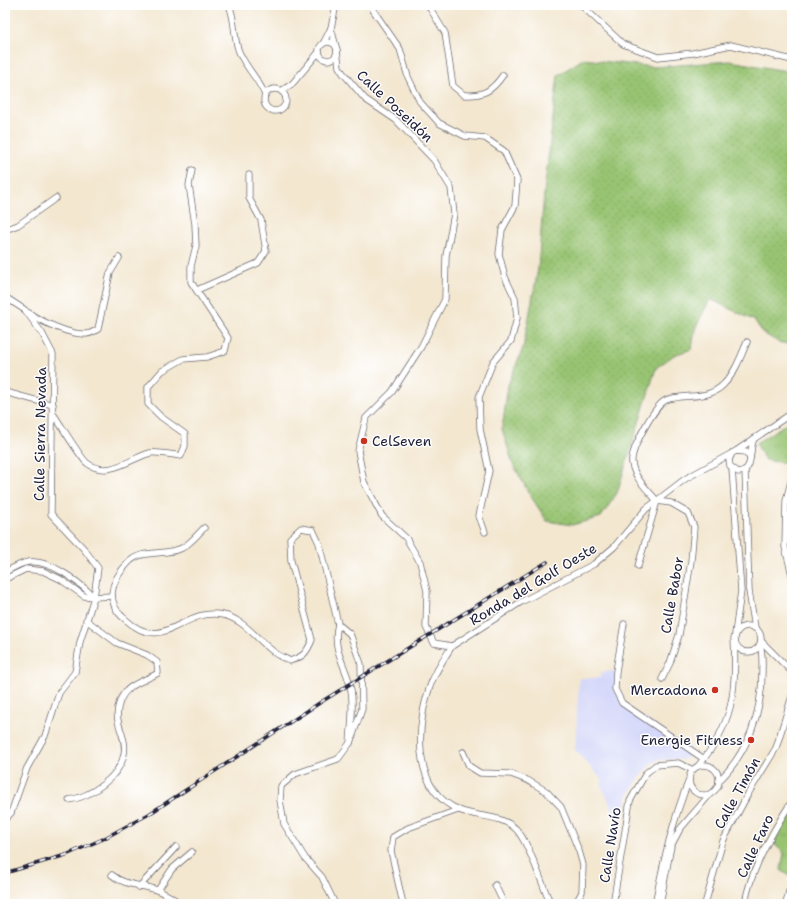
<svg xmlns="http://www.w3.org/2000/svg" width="797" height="909" font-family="'Shantell Sans',sans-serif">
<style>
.built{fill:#d5d8f9}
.grass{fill:url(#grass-dots);stroke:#5d7356}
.park{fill:url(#park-tufts);stroke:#5d7356}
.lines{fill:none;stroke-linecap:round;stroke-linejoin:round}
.street-casing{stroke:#6b676f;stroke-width:7}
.street{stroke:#fff;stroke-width:5.5}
.rail-casing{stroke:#22223b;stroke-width:3.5}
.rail{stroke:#fff;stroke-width:2;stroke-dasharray:6;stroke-linecap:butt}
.poi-dot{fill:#c8321e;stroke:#fff;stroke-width:1.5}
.labels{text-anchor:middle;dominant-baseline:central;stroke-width:3;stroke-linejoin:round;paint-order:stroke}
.street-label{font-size:14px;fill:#22223b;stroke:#fff}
.poi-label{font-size:14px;fill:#22223b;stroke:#fff;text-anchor:end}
</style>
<defs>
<pattern id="grass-dots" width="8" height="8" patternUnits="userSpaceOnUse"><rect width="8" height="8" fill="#98c472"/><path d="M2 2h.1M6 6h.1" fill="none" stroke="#83a864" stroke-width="1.8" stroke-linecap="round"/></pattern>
<pattern id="park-tufts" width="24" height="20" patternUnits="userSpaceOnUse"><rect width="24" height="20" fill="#98c472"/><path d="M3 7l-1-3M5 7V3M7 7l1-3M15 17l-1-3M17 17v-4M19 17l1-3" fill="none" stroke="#83a864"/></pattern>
</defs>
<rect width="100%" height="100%" fill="#fff"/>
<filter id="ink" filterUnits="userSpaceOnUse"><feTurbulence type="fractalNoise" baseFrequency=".025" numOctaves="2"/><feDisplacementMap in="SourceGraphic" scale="8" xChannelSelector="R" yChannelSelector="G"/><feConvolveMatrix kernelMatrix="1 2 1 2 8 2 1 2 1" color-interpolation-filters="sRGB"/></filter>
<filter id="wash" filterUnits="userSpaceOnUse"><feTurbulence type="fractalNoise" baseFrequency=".012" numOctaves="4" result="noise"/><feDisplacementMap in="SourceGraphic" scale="16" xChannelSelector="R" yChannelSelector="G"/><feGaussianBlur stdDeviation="0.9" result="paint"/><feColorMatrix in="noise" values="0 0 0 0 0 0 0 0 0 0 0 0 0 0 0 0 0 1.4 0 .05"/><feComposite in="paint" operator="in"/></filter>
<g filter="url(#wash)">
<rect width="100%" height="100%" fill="#f3e7d0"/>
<path class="built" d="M 616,671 L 615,689 L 622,703 L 688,748 L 687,757 L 684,760 L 677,759 L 658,760 L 652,763 L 644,771 L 627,796 L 626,807 L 615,814 L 602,787 L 602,780 L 575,750 L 579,678 L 600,678 L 601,672 Z"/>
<path class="grass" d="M 583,59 L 654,67 L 730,61 L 792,72 L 792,345 L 778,342 L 763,333 L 755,321 L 710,299 L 695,329 L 692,349 L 674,355 L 656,368 L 617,493 L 601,517 L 572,525 L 547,521 L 530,495 L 513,464 L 502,429 L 508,385 L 523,348 L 538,269 L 544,193 L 558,75 Z"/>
<g class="park">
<path d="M 792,420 L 792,448 L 785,463 L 765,460 L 756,443 Z"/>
<path d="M 792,813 L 792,876 L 791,877 L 781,870 L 784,853 L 773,843 Z"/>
</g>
</g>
<g filter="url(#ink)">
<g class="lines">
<defs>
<g id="street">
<path d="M 229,5 C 236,20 233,41 240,54 C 247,69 259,80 265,95"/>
<path d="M 372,5 L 373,10 L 400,49 L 408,77 L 420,102 L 439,123 L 465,136 L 485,138 L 504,151 L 517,180 L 515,206 L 502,230 L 499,254 L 505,277 L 515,298 L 517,318 L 511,341 L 493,362 L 479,397 L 480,429 L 489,471 L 479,516 L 485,532"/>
<path d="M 428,5 L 445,33 L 453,86 L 464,95 C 483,96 492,91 503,75"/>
<path d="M 581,5 L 623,44 L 658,57 L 693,53 L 731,45 L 792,60"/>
<path d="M 331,28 L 336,47"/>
<circle cx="328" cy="51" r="9"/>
<path d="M 323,44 L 331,28 L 336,5"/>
<path d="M 337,50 L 339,67 L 343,73 L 365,99 L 396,120 L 434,160 L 451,188 L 454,214 L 446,256 L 445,299 L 421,347 L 392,392 L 366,418 L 358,451 L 364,482 L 382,516 L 406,538 L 420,562 L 427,591 L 426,627 L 434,643 L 452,646"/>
<circle cx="275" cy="100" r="11"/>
<path d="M 281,91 L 292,84 L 319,52"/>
<path d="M 5,230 L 18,225 L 56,198"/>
<path d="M 197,290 L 258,263 L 266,251 L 261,220 L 249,198 L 249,175"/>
<path d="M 5,297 L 25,310 L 42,333 L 53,354 L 51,514 L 84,549 L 98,568 L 94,597 L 80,642 L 75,672 L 59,693 L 45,736 L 27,768 L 11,813 L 5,819"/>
<path d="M 29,313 C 42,322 70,335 86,334 C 90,334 95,331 98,329 L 110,273 L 119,258"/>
<path d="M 5,392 L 53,405"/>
<path d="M 54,415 C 61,425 80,457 87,463 C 108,479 131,458 150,453 C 154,452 175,455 181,456 L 185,446 L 185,434 L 161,417 L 148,404 L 148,387 L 162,371 L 183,359 L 207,357 L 225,351 L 228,338 L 191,282 L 191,266 L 196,246 L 195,224 L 189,185 L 192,170"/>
<path d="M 736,451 L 792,413"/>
<path d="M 732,453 L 729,460 L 730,466 L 738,472 C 755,471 748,450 754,439"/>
<path d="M 732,469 L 741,591 L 735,634"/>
<path d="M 745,470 L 749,591 L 755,628"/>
<path d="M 792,477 L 786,501 L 785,547 L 792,575"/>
<path d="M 204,528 C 197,535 191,543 182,548 C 166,556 142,549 129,562 C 121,570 113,581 112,593 C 112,604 117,613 125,619 C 165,656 183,606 223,615 C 244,619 257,640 274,652 C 278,656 285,658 290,661 C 304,656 306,654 312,640 L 291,561 L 290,538 L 301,528 L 313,530 L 319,543 L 338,624 C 331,651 347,666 351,690 C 354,707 351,726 350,743"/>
<path d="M 638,566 L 657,501"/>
<path d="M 5,572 C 11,569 18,565 24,563 C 47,556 79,582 94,597 L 84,596 L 60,579 L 43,571 L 26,569 L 5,579"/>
<path d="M 94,597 L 112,596"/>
<path d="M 624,624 L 616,671 L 615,689 L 622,703 L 704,759"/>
<circle cx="748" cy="639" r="13"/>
<path d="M 761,641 L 792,672"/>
<path d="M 452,646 L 521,602 L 594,564 L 614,547 L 646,509 L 685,479 L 736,451 L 746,452 L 750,458"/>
<path d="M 452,646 C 445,657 437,669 432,681 C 416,721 410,789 459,810 C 478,818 500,814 516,829 C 528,841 541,881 548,898 L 554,904"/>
<path d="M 662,679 L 670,663 L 679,635 L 691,561 L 694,527 L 688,513 L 671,503 L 657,501 C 648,490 634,478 632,463 C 630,450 655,405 666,400 C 686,393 708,401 724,384 C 735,373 741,356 747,342"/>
<path d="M 463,752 L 469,766 L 480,773 L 511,774 L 527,780 L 546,791 L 561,807 L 579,851 L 583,865 L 582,892 L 578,899 L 571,904"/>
<circle cx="704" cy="780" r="15"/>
<path d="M 698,766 C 733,725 737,691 734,638"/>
<path d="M 719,781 C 748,752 762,713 762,672 C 762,662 763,654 760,645"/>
<path d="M 69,800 C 90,797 120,777 124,754 C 128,735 111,723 120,701 C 126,684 145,681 158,673 L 157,662 L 147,655 L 117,643 L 86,620"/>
<path d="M 112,875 C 126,887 144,884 159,891 C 166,894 175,899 180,904"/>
<path d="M 495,885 L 504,904"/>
<path d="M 139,887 L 176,847"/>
<path d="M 158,890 L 172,869 L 192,852"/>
<path d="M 335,904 L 322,877 L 305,858 L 284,824 L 280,800 L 281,786 L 295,774 L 338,759 L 350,743 L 362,709 L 361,664 L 350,634 L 338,624"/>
<path d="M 403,904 L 391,851 L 393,837 L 408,828 L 458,810"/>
<path d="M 613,904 L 630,801 L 646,773 L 656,765 L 678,763 L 693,770"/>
<path d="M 655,904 C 664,860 672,822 689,780"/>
<path d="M 660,904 L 671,846 L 680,829 L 711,793"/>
<path d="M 705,904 L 723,841 L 748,794 L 776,748 L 792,696"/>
<path d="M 745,904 C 750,871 774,829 792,801"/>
<path d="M 786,904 L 789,891 L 792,887"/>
</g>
</defs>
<use href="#street" class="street-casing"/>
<use href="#street" class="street"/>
<defs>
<path id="rail" d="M 5,873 L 66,855 L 103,839 L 149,814 L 321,702 L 547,562"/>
</defs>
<use href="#rail" class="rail-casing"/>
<use href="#rail" class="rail"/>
</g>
</g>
<g class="poi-dot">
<circle cx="364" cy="441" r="4"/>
<circle cx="715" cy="690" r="4"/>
<circle cx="751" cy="740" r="4"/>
</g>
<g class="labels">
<g class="street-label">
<text transform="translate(395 106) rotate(43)">Calle Poseidón</text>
<text transform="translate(40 434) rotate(-89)">Calle Sierra Nevada</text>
<text transform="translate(533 584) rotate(-31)">Ronda del Golf Oeste</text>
<text transform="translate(672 595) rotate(-80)">Calle Babor</text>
<text transform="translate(737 793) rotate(-61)">Calle Timón</text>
<text transform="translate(610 845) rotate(-81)">Calle Navío</text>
<text transform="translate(755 846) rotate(-65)">Calle Faro</text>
</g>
<g class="poi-label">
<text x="372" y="441" text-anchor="start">CelSeven</text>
<text x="707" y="690">Mercadona</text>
<text x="743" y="740">Energie Fitness</text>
</g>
</g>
<rect width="797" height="909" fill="none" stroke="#fff" stroke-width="20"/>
</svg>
